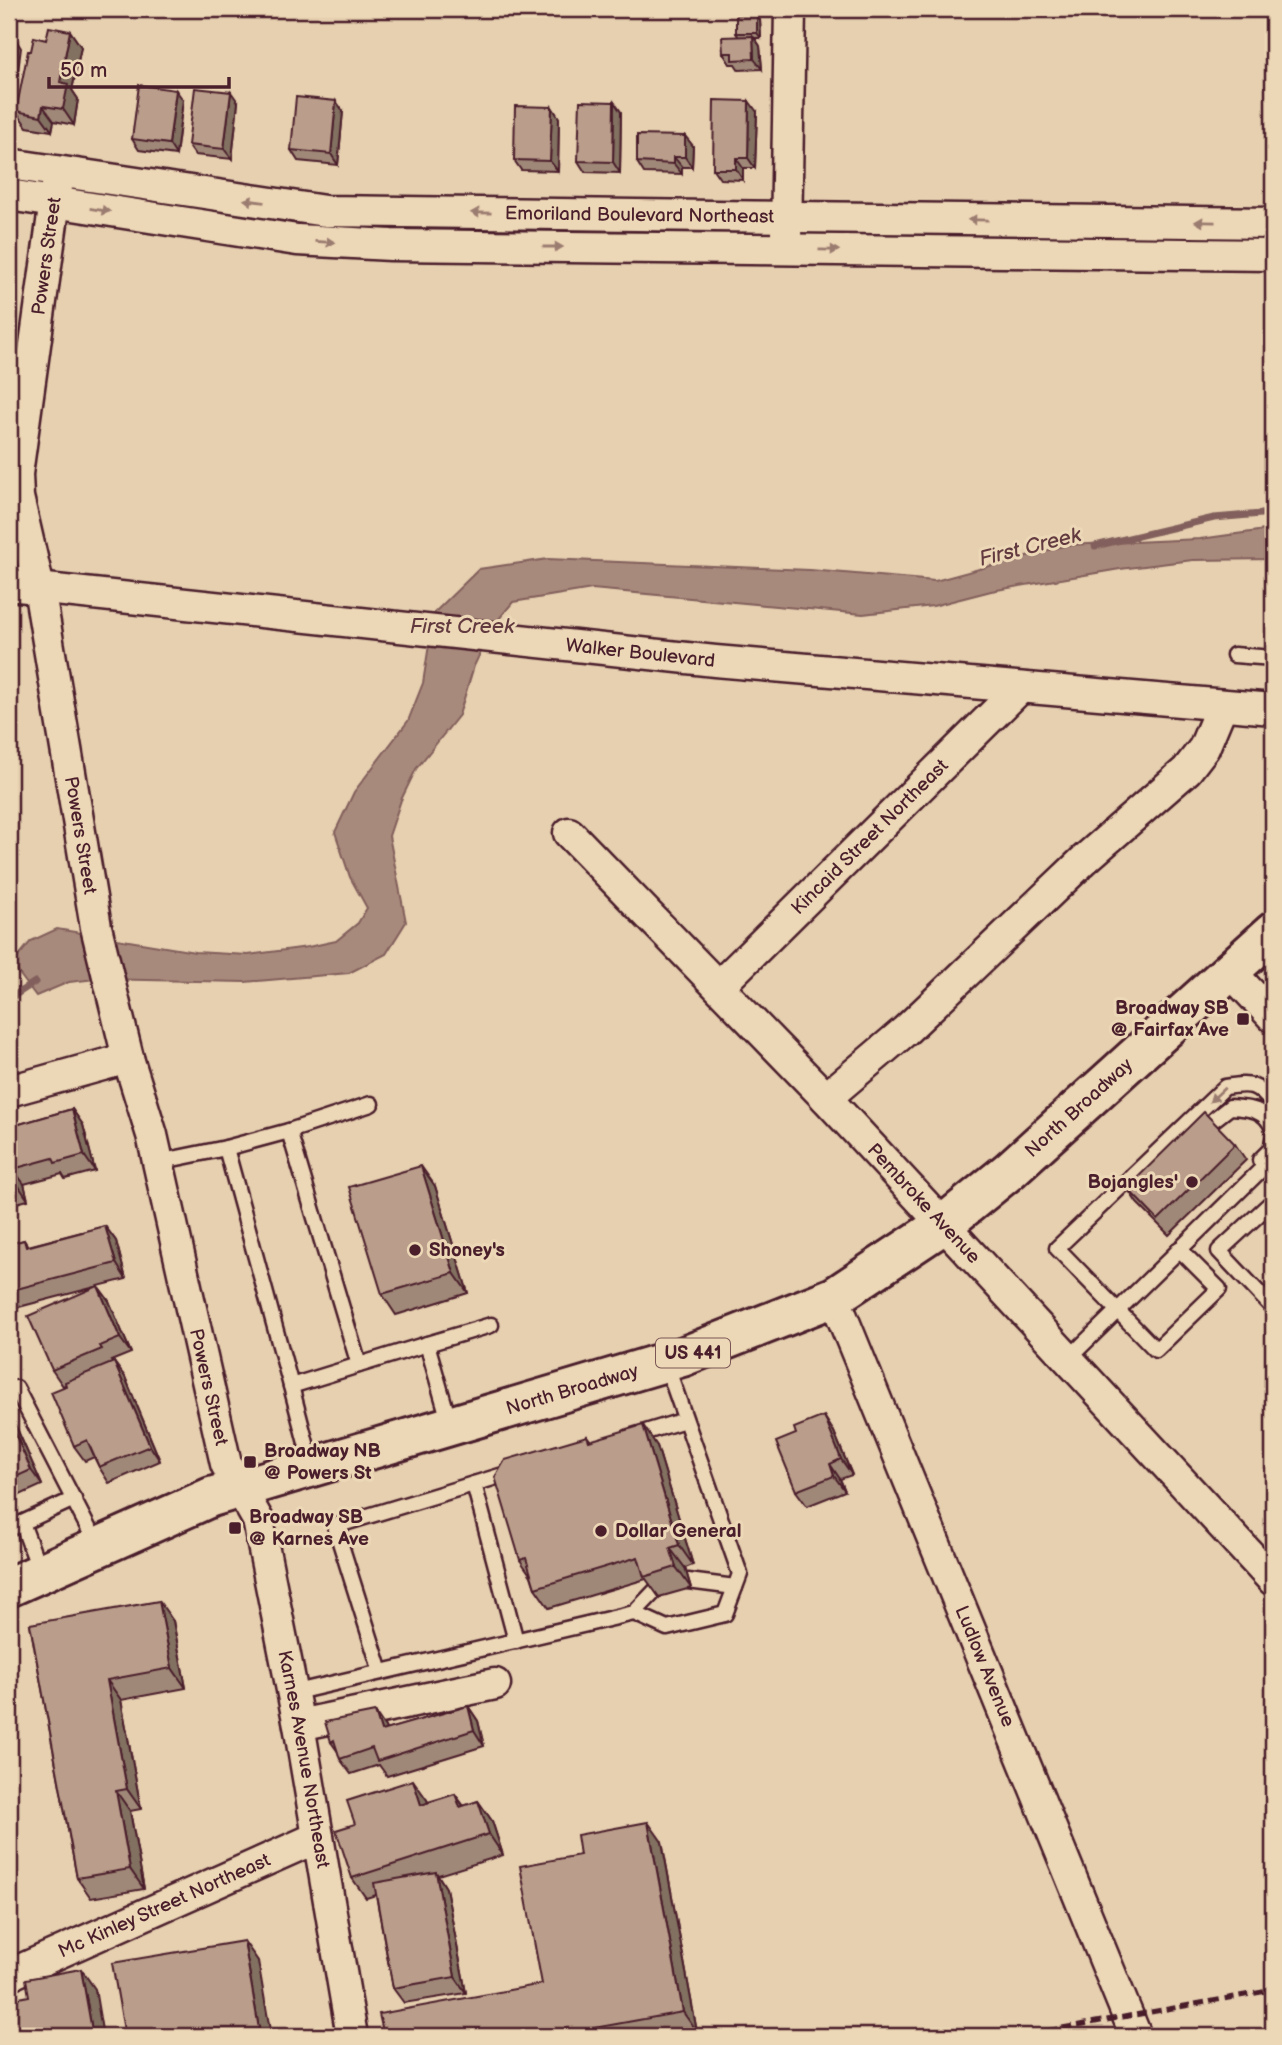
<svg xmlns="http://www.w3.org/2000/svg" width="1282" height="2045" font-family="'Balsamiq Sans',sans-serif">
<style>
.water{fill:#a88a7b;stroke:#825f5b;stroke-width:2}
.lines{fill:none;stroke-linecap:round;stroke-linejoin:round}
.stream{stroke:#825f5b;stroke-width:7}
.service-casing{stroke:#4a1f2b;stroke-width:19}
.minor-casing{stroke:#4a1f2b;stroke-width:35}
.primary-casing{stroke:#4a1f2b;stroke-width:44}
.service{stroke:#ecd7b6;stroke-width:14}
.minor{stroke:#ecd7b6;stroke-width:30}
.primary{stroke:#ecd7b6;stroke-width:38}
.rail{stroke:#4a1f2b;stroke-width:5;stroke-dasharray:10 5;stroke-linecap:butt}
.wall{fill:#a08878;stroke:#4a1f2b;stroke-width:2}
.shaded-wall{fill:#826f61;stroke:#4a1f2b;stroke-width:2}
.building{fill:#ba9e8b;stroke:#4a1f2b;stroke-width:2}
.oneway{fill:#9b7b70}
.poi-dot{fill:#4a1f2b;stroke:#ecd7b6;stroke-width:2.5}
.labels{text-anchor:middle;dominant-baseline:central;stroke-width:6;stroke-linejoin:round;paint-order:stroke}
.shield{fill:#ecd7b6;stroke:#7b5655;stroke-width:2}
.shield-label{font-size:18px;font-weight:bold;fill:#4a1f2b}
.street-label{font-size:19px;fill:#4a1f2b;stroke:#ecd7b6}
.poi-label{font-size:19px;font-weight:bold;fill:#4a1f2b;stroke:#ecd7b6;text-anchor:start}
.water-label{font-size:21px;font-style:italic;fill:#623a3f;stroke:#ecd7b6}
</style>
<rect width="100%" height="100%" fill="#e6d0b0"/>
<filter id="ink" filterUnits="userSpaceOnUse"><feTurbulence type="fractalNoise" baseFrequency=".0143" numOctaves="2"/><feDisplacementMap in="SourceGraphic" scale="14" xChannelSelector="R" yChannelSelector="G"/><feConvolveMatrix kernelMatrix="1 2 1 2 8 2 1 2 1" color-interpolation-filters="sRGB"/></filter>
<g filter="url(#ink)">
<path class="water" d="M 1273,529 L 1273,559 L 1193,560 L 1120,569 L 991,591 L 933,606 L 863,614 L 592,589 L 513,602 L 493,626 L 474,666 L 459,715 L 416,769 L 401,800 L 389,836 L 406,922 L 386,954 L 349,973 L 245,982 L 96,979 L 69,982 L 36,996 L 12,964 L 31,941 L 57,929 L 195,952 L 248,955 L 308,947 L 336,941 L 358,923 L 367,908 L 350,877 L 335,832 L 354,792 L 408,721 L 423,683 L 434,613 L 479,569 L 548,559 L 810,570 L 935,581 L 1067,545 L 1200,539 Z"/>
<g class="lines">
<g class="stream">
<path d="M 1095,546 L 1214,518 L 1273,513"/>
<path d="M 9,999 L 35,982"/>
</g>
<defs>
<g id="service">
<path d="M 1234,655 L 1273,658"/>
<path d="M 289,1131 L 371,1104"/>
<path d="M 1199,1131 L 1230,1107 C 1249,1108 1266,1109 1273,1129"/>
<path d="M 226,1148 L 289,1131 L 359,1365"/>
<path d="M 1260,1160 L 1271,1149 L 1273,1140"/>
<path d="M 158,1162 L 226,1148 L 291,1386 L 427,1344"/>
<path d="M 1273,1201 L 1219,1251 L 1273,1308"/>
<path d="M 1179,1249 L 1219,1289 L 1156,1350 L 1057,1248 L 1225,1087 C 1251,1083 1256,1083 1273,1104"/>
<path d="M 1068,1359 L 1273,1158"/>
<path d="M 291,1386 L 312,1466"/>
<path d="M 9,1391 L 16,1388 L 97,1545"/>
<path d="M 450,1424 L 427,1344 L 491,1325"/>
<path d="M 629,1437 L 685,1420"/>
<path d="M 474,1484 L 516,1641"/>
<path d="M 22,1523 L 40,1571"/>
<path d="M 9,1529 L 74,1499"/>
<path d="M 688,1581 L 735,1587"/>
<path d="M 634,1613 L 656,1590"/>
<path d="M 381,1672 L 335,1526 L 513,1472"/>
<path d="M 292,1693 L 634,1613 L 667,1628 L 725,1614 L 740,1574 L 666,1364"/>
</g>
<g id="minor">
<path id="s1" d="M 9,164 L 325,211 L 1273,223"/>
<path id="s2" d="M 59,172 L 17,474 L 18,497 L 39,588 L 96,927 L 128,1058 L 152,1135 L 226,1464 L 258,1520 L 299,1725 L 352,2036"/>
<path d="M 9,195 L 297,240 L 391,245 L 1273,255"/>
<path d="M 786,236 L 790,9"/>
<path id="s3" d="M 9,585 L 715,661 L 1273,709"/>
<path id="s4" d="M 569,833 L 826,1098 L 1273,1580"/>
<path d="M 1230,971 L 1273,1017"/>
<path id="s5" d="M 719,986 L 1019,689"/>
<path d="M 9,1091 L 128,1058"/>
<path d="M 826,1098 L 905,1031 L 1084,860 L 1187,770 L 1204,748 L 1222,705"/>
<path id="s6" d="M 834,1297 L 1136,2036"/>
<path d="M 299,1725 L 495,1684"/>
<path id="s7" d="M 9,1975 L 318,1837"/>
</g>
<g id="primary">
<path id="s8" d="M 9,1587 L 211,1497 L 682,1357 L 834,1297 L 944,1224 L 1009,1171 L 1273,932"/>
</g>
</defs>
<use href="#service" class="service-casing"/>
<use href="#minor" class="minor-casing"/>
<use href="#primary" class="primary-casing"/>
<use href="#service" class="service"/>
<use href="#minor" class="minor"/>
<use href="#primary" class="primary"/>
<path class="rail" d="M 1018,2036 L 1273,1990"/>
</g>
<g class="wall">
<path d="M 757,15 L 760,20 L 761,38 L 755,38 L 760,46 L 762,69 L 739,70 L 735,64 L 730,64 L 723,53 L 738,36 L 736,33 Z"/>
<path d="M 70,31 L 81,47 L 72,90 L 78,99 L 74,125 L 54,121 L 52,131 L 27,127 L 16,111 L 31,51 L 46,40 Z"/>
<path d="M 183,100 L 176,155 L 139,150 L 132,139 Z"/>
<path d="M 238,102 L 232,159 L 195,155 L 188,145 Z"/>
<path d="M 614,102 L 621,112 L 620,173 L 585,172 L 578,161 Z"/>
<path d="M 552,107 L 559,118 L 558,171 L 521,170 L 514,160 Z"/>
<path d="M 343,111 L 338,165 L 298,161 L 291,150 Z"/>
<path d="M 757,112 L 755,168 L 743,168 L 743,180 L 720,179 L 713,169 Z"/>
<path d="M 685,136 L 693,146 L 692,167 L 682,167 L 682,174 L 644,173 L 637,162 Z"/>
<path d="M 72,1109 L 83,1125 L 95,1171 L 65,1179 L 62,1174 L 24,1184 L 28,1200 L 9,1205 L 9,1127 Z"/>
<path d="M 1235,1144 L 1246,1160 L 1169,1235 L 1137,1203 L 1127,1188 Z"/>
<path d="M 435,1186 L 468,1293 L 396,1315 L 382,1294 Z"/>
<path d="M 105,1226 L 116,1241 L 126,1279 L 98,1286 L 109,1301 L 131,1353 L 111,1361 L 125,1377 L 160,1461 L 109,1483 L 99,1467 L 94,1457 L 85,1461 L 74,1446 L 66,1386 L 66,1384 L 63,1386 L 52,1370 L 95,1287 L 15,1308 L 9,1299 L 9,1244 L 24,1240 L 28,1246 Z"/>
<path d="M 9,1411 L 42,1485 L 9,1500 Z"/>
<path d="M 834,1432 L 852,1475 L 840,1479 L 845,1491 L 807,1506 L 796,1491 Z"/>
<path d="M 587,1436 L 591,1441 L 657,1446 L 693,1565 L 685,1568 L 691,1588 L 659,1597 L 646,1579 L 549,1608 L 535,1588 L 531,1576 L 520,1560 Z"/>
<path d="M 173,1621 L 186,1688 L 121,1700 L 141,1809 L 130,1811 L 144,1889 L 91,1898 L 77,1878 L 30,1624 Z"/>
<path d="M 468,1706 L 478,1721 L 484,1746 L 387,1776 L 379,1765 L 351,1774 L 340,1759 L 338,1752 L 331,1742 L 385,1727 L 386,1730 Z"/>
<path d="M 455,1794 L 464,1806 L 478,1801 L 492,1821 L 503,1855 L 438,1875 L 446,1888 L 466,1993 L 404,2003 L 393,1988 L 376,1895 L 366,1898 L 352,1878 L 427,1800 L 428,1802 Z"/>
<path d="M 662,1842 L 697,2032 L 674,2036 L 384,2036 L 542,1984 Z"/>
</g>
<g class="shaded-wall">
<path d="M 757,15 L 760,20 L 761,38 L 757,33 Z"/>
<path d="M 70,31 L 81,47 L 72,90 L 78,99 L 74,125 L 63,109 L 60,82 Z"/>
<path d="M 753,36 L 760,46 L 762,69 L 754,59 Z"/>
<path d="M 14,37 L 21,48 L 12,116 L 9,112 L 9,74 Z"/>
<path d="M 176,90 L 183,100 L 176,155 L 169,144 Z"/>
<path d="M 231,92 L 238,102 L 232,159 L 224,149 Z"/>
<path d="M 336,101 L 343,111 L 338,165 L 331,154 Z"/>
<path d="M 749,101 L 757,112 L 755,168 L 748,158 Z"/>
<path d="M 614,102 L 621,112 L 620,173 L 613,162 Z"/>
<path d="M 43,106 L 54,121 L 52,131 L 41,116 Z"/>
<path d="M 552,107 L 559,118 L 558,171 L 550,161 Z"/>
<path d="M 685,136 L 693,146 L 692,167 L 685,157 Z"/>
<path d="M 674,157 L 682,167 L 682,174 L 674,164 Z"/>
<path d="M 736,158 L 743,168 L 743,180 L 736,169 Z"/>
<path d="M 72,1109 L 83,1125 L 95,1171 L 84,1155 Z"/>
<path d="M 421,1166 L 435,1186 L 468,1293 L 454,1273 Z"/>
<path d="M 13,1169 L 24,1184 L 28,1200 L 18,1185 Z"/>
<path d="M 105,1226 L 116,1241 L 126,1279 L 116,1263 Z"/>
<path d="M 98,1286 L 109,1301 L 131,1353 L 120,1338 Z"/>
<path d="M 114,1362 L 125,1377 L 160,1461 L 150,1446 Z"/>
<path d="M 9,1411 L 42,1485 L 31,1470 L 9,1420 Z"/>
<path d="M 824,1416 L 834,1432 L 852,1475 L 841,1459 Z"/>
<path d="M 643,1425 L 657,1446 L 693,1565 L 679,1545 Z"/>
<path d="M 830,1464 L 840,1479 L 845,1491 L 834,1476 Z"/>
<path d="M 670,1548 L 685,1568 L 691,1588 L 676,1567 Z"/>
<path d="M 159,1601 L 173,1621 L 186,1688 L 172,1668 Z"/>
<path d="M 107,1680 L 121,1700 L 141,1809 L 127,1789 Z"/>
<path d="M 468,1706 L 478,1721 L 484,1746 L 474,1730 Z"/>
<path d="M 375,1712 L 385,1727 L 392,1747 L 381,1731 Z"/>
<path d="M 413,1780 L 427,1800 L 435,1825 L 421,1805 Z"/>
<path d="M 116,1791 L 130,1811 L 144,1889 L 130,1869 Z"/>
<path d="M 455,1794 L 469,1814 L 460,1807 Z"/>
<path d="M 478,1801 L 492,1821 L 503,1855 L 489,1834 Z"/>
<path d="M 648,1822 L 662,1842 L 697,2032 L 683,2012 Z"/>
<path d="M 436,1872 L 446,1888 L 466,1993 L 455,1977 Z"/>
<path d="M 244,1941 L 258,1961 L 271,2036 L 261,2036 L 260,2035 Z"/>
<path d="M 81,1969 L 95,1989 L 103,2036 L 93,2036 Z"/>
</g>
<g class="building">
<rect x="736" y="15" width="21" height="18"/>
<path d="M 49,27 L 70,31 L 60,82 L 68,84 L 63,109 L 43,106 L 41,116 L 16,111 L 28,51 L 31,51 L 34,37 L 46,40 Z"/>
<path d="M 753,36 L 754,59 L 732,60 L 732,53 L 723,53 L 722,37 Z"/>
<path d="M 9,37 L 14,37 L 9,74 Z"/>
<path d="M 139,85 L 176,90 L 169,144 L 132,139 Z"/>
<path d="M 195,88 L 231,92 L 224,149 L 188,145 Z"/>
<path d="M 296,97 L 336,101 L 331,154 L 291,150 Z"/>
<path d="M 714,100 L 749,101 L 748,158 L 736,158 L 736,169 L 713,169 Z"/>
<path d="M 580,101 L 614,102 L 613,162 L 578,161 Z"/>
<path d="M 515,106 L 552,107 L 550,161 L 514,160 Z"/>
<path d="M 637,135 L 685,136 L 685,157 L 674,157 L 674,164 L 637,162 Z"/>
<path d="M 72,1109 L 84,1155 L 55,1163 L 53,1158 L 13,1169 L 18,1185 L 9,1187 L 9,1127 Z"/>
<path d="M 1204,1112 L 1235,1144 L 1158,1220 L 1127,1188 Z"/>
<path d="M 421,1166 L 454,1273 L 382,1294 L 349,1187 Z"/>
<path d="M 105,1226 L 116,1263 L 9,1291 L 9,1244 L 24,1240 L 26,1247 Z"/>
<path d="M 98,1286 L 120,1338 L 100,1346 L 102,1349 L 52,1370 L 28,1316 Z"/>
<path d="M 114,1362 L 150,1446 L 99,1467 L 87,1440 L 74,1446 L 51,1392 L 66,1386 L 65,1382 Z"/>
<path d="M 824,1416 L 841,1459 L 830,1464 L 834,1476 L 796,1491 L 776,1442 L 796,1434 L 794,1428 Z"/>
<path d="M 9,1420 L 31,1470 L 9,1480 Z"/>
<path d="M 643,1425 L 679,1545 L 670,1548 L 676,1567 L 644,1577 L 638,1557 L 535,1588 L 526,1558 L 520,1560 L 495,1477 L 505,1460 L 587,1436 L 589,1441 Z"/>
<path d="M 159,1601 L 172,1668 L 107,1680 L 127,1789 L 116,1791 L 130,1869 L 77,1878 L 30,1624 Z"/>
<path d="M 468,1706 L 474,1730 L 377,1761 L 372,1748 L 340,1759 L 334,1740 L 331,1742 L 325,1722 L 375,1712 L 381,1731 Z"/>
<path d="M 413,1780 L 421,1805 L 455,1794 L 460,1807 L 478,1801 L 489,1834 L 352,1878 L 336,1830 L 355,1824 L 347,1801 Z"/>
<path d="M 648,1822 L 683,2012 L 550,2036 L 384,2036 L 379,2014 L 542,1984 L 520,1866 L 580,1855 L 577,1835 Z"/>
<path d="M 436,1872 L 455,1977 L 393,1988 L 374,1883 Z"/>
<path d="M 244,1941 L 260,2035 L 254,2036 L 125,2036 L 112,1963 Z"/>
<path d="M 81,1969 L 93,2036 L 9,2036 L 9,2000 L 29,1996 L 26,1979 Z"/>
</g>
<defs><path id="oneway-solid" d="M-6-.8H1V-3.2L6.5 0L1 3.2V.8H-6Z" transform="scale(1.75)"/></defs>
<g class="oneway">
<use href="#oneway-solid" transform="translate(254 201) rotate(-172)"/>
<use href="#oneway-solid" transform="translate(100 210) rotate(9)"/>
<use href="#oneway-solid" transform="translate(481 213) rotate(-179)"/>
<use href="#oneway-solid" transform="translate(978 220) rotate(-179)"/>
<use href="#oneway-solid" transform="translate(1205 222) rotate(-179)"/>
<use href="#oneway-solid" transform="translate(325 242) rotate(3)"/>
<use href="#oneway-solid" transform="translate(553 247)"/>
<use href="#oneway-solid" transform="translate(829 250) rotate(1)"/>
<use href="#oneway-solid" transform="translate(1217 1095) rotate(137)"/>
</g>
</g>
<g class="poi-dot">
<rect x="1236" y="1012" width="14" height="14" rx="3.5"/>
<circle cx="1192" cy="1182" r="7"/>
<circle cx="415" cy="1250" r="7"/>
<rect x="243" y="1455" width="14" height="14" rx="3.5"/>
<rect x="228" y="1521" width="14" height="14" rx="3.5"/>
<circle cx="601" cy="1531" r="7"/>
</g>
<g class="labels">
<rect class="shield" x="656" y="1338.5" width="74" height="29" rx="5"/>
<g class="shield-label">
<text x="693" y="1353">US 441</text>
</g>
<g class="street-label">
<text stroke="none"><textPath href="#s1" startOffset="634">Emoriland Boulevard Northeast</textPath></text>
<text transform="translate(47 256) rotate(-82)">Powers Street</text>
<text stroke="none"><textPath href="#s3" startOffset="635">Walker Boulevard</textPath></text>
<text stroke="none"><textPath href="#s2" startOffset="672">Powers Street</textPath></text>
<text stroke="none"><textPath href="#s5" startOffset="212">Kincaid Street Northeast</textPath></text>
<text stroke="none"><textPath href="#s8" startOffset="1186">North Broadway</textPath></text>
<text stroke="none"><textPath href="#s4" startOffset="513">Pembroke Avenue</textPath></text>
<text stroke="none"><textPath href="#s2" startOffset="1239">Powers Street</textPath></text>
<text stroke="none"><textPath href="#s8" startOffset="598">North Broadway</textPath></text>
<text stroke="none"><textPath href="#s6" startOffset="399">Ludlow Avenue</textPath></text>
<text stroke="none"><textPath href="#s2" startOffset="1626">Karnes Avenue Northeast</textPath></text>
<text stroke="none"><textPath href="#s7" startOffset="170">Mc Kinley Street Northeast</textPath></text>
</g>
<g class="poi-label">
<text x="1229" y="1008" text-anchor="end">Broadway SB<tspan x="1229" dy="22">@ Fairfax Ave</tspan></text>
<text x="1178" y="1182" text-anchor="end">Bojangles'</text>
<text x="429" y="1250">Shoney's</text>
<text x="264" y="1451">Broadway NB<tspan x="264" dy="22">@ Powers St</tspan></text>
<text x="249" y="1517">Broadway SB<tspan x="249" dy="22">@ Karnes Ave</tspan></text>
<text x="615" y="1531">Dollar General</text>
</g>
<g class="water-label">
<text transform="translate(1030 547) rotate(-14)">First Creek</text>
<text x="462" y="626">First Creek</text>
</g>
</g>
<rect width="1282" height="2045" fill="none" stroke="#ecd7b6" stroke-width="35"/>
<rect x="18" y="18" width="1247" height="2010" fill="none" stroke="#4a1f2b" stroke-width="2.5" filter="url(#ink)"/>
<path d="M49 77v10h180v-10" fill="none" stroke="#4a1f2b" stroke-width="3.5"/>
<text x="60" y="77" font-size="21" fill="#4a1f2b" stroke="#ecd7b6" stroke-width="5" paint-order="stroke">50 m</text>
</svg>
